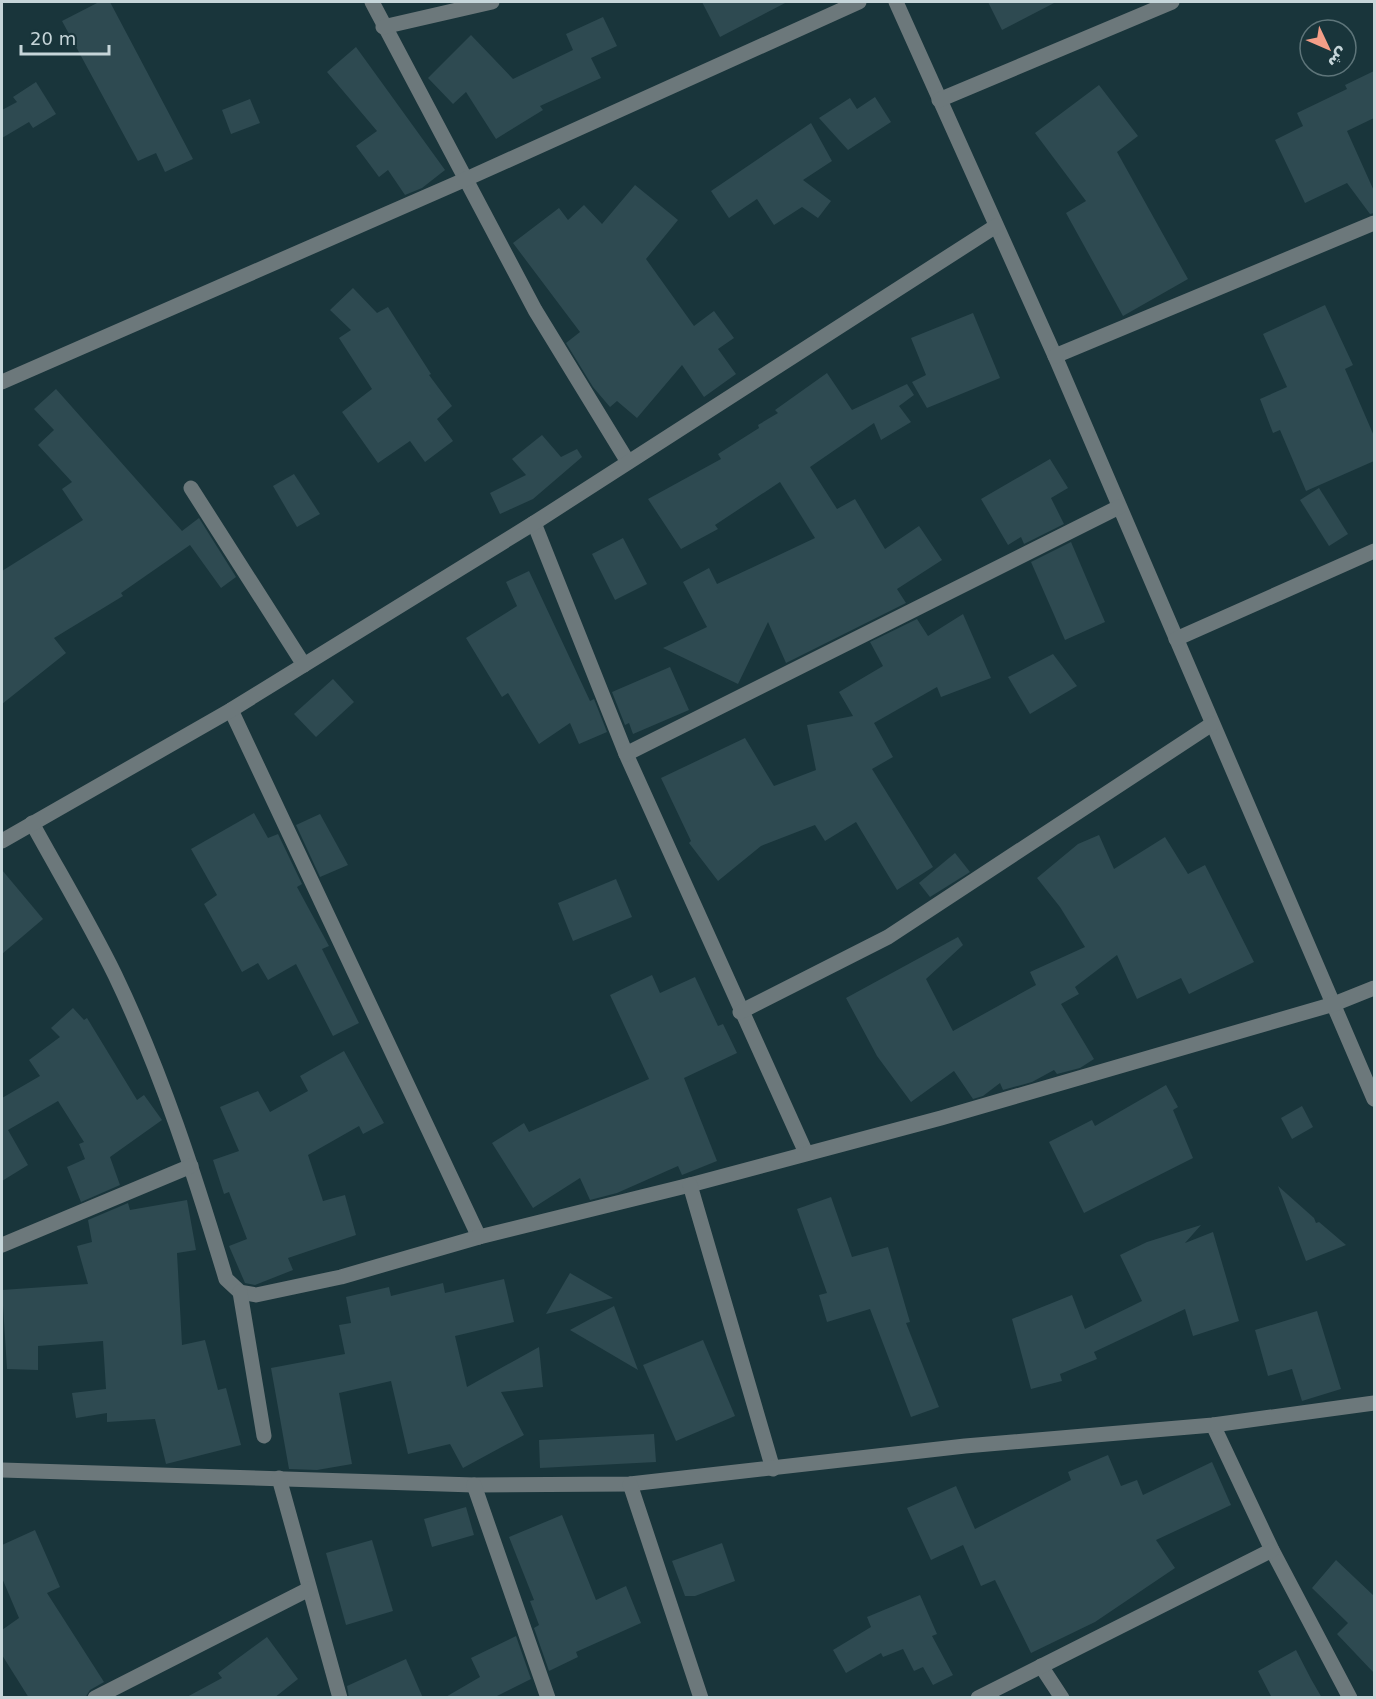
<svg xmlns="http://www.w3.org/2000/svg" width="1376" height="1699" font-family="'DejaVu Sans','Noto Sans Arabic',sans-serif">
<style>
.building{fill:#2e4a51}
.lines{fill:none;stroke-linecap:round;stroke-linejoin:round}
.minor{stroke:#6c787b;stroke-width:15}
</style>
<rect width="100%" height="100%" fill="#19353b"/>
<g class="building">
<path d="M 99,2 L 110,2 L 193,159 L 165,172 L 156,153 L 138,161 L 62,21 Z"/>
<path d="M 702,2 L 787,2 L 720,37 Z"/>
<path d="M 988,2 L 1056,2 L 1002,30 Z"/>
<path d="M 603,17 L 617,46 L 591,58 L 601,78 L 540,106 L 543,110 L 496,139 L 466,92 L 453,104 L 428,78 L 471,35 L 513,79 L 573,50 L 566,34 Z"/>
<path d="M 356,47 L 445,170 L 422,188 L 405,195 L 388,170 L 379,177 L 356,146 L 377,131 L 327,72 Z"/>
<path d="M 1374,71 L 1374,118 L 1347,131 L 1374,191 L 1374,213 L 1370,214 L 1347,183 L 1305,203 L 1275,140 L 1303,126 L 1297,113 L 1347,89 L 1345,85 Z"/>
<path d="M 36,82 L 56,114 L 33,128 L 29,122 L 2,138 L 2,110 L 17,102 L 13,97 Z"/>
<path d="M 1099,85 L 1138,136 L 1117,152 L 1188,279 L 1123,316 L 1066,213 L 1086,201 L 1035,133 Z"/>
<path d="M 875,97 L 891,122 L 848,150 L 819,118 L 850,98 L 857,109 Z"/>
<path d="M 250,99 L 260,123 L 231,134 L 222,110 Z"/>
<path d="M 811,123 L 832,161 L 803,180 L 831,201 L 818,218 L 802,207 L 774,225 L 757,199 L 729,218 L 711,191 Z"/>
<path d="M 635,185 L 678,220 L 646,259 L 694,326 L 714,311 L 734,338 L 718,349 L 736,374 L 704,397 L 682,365 L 637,418 L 617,401 L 610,407 L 593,387 L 566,343 L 580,332 L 513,243 L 559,208 L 568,220 L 584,205 L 602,224 Z"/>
<path d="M 353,288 L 377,313 L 388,307 L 431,374 L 429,375 L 452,406 L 437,419 L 453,441 L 425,462 L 410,441 L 378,463 L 342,412 L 372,389 L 339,338 L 351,330 L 330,310 Z"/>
<path d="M 1325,305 L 1353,365 L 1345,369 L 1374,436 L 1374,461 L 1306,491 L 1280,430 L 1273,433 L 1260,399 L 1287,387 L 1263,334 Z"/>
<path d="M 973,313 L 1000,378 L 927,408 L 912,382 L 926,375 L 911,338 Z"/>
<path d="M 827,373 L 852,410 L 907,384 L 914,395 L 899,406 L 911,422 L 881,440 L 874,423 L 810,467 L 837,509 L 855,499 L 885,549 L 919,526 L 942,560 L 897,589 L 906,603 L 786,663 L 768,622 L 738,684 L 663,648 L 707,627 L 683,582 L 709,568 L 717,584 L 815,538 L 780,482 L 715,525 L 718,529 L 681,549 L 648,499 L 721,459 L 718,454 L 759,428 L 758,425 L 778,413 L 775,410 Z"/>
<path d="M 56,389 L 182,531 L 199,518 L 236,577 L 221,588 L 190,545 L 121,593 L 123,596 L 54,638 L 66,653 L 2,704 L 2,571 L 83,520 L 62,489 L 72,482 L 38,445 L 54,430 L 34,409 Z"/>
<path d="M 542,435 L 561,457 L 577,449 L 582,457 L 533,499 L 500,514 L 490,493 L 526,475 L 512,459 Z"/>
<path d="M 1050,459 L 1068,488 L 1051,498 L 1064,524 L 1024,544 L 1021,537 L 1008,545 L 981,499 Z"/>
<path d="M 294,474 L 320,514 L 297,527 L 273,486 Z"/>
<path d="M 1319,488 L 1348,534 L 1329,546 L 1300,500 Z"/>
<path d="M 623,538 L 647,584 L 615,600 L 592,554 Z"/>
<path d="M 1071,542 L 1105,622 L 1065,640 L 1031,562 Z"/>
<path d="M 529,571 L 590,701 L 594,699 L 607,732 L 579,744 L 570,723 L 539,744 L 508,693 L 502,697 L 466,638 L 517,606 L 506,582 Z"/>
<path d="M 963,614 L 991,678 L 941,697 L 937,687 L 874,723 L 893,757 L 872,769 L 933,867 L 897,890 L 856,822 L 825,841 L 815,825 L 761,846 L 718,881 L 689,843 L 691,841 L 661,778 L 745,738 L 774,786 L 816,770 L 807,725 L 853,716 L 839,692 L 883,666 L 870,642 L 917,619 L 928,636 Z"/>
<path d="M 1053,654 L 1077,686 L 1030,714 L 1008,677 Z"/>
<path d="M 670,667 L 689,710 L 633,734 L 629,723 L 625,725 L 612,692 Z"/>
<path d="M 333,679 L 354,702 L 316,737 L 294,714 Z"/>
<path d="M 254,813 L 268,838 L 278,834 L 302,884 L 297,887 L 329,946 L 322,949 L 359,1023 L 333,1036 L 296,964 L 268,980 L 258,963 L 242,972 L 204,904 L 217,895 L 191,849 Z"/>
<path d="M 320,814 L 348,865 L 320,877 L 296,825 Z"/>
<path d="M 1099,835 L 1114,869 L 1165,837 L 1188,874 L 1205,865 L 1254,962 L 1189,994 L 1181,978 L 1137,999 L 1117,955 L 1075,987 L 1079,994 L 1061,1004 L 1094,1059 L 1080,1068 L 1057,1074 L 1054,1070 L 1032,1082 L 1003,1090 L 1000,1083 L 983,1096 L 973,1099 L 954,1071 L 911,1102 L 877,1056 L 846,998 L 958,937 L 963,945 L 926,979 L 953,1031 L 1036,985 L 1030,972 L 1085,947 L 1060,907 L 1037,878 L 1078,844 Z"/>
<path d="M 955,853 L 970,872 L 930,897 L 919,883 Z"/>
<path d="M 2,870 L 43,919 L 2,954 Z"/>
<path d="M 616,879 L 632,917 L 573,941 L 558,903 Z"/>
<path d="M 652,975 L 660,993 L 695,977 L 718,1026 L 723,1024 L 737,1053 L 684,1078 L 717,1161 L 682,1175 L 678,1166 L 617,1193 L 590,1200 L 580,1178 L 533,1208 L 492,1143 L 524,1123 L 529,1132 L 649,1079 L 610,995 Z"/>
<path d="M 73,1008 L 84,1020 L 87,1018 L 137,1100 L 144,1095 L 162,1120 L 110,1157 L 120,1185 L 81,1202 L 67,1167 L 85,1159 L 79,1144 L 84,1142 L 58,1101 L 8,1130 L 28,1165 L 2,1181 L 2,1098 L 40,1076 L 29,1060 L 60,1037 L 51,1028 Z"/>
<path d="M 344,1051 L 384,1123 L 363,1134 L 359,1126 L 308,1155 L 323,1201 L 345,1195 L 356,1235 L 288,1258 L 293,1270 L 255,1285 L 245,1283 L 229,1246 L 247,1239 L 229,1192 L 224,1194 L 213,1160 L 239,1151 L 220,1107 L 258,1091 L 270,1112 L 308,1091 L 300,1076 Z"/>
<path d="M 1166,1085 L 1178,1107 L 1173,1110 L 1193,1158 L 1084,1213 L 1049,1142 L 1092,1120 L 1095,1126 Z"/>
<path d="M 1302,1106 L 1313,1127 L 1292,1139 L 1281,1118 Z"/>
<path d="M 1278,1186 L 1314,1218 L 1316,1223 L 1319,1222 L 1346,1245 L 1306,1261 Z"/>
<path d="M 831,1197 L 852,1257 L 888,1247 L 910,1322 L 906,1323 L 939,1407 L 911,1417 L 870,1309 L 827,1322 L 819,1295 L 827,1293 L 797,1209 Z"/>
<path d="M 187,1200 L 196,1250 L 177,1253 L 182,1345 L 205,1340 L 218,1390 L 226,1388 L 241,1445 L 166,1464 L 155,1419 L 107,1422 L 107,1413 L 76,1418 L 72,1393 L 106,1389 L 103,1341 L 38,1346 L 38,1370 L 7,1369 L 2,1290 L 88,1284 L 77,1246 L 92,1242 L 88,1220 L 128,1203 L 130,1210 Z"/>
<path d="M 1201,1225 L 1185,1243 L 1213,1232 L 1239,1321 L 1193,1336 L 1185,1309 L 1094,1352 L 1097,1359 L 1060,1374 L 1062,1381 L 1031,1389 L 1012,1319 L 1072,1295 L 1085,1329 L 1142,1301 L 1120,1255 L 1147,1242 Z"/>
<path d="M 570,1273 L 613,1298 L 546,1314 Z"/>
<path d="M 504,1279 L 514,1322 L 455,1336 L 467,1387 L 539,1347 L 543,1387 L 501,1392 L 524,1435 L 463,1468 L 450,1444 L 408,1454 L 391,1381 L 339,1393 L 352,1464 L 317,1470 L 289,1469 L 271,1368 L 345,1354 L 339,1325 L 351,1323 L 346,1297 L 389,1287 L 391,1296 L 443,1283 L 445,1293 Z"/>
<path d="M 614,1306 L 638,1370 L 570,1330 Z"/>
<path d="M 1317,1311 L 1341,1389 L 1302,1401 L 1292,1369 L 1268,1376 L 1255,1330 Z"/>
<path d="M 703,1340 L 735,1416 L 676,1441 L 643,1365 Z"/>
<path d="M 654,1434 L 656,1462 L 540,1468 L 539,1440 Z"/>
<path d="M 1108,1455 L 1121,1486 L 1137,1480 L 1143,1495 L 1212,1462 L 1231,1505 L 1156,1540 L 1175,1568 L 1095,1622 L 1031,1653 L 995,1580 L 981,1586 L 963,1545 L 931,1560 L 907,1508 L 956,1486 L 975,1529 L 1071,1480 L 1068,1472 Z"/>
<path d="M 466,1507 L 474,1535 L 432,1547 L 424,1519 Z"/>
<path d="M 562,1515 L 596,1600 L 626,1586 L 641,1623 L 576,1652 L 578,1657 L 549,1671 L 534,1628 L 539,1625 L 530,1601 L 534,1600 L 509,1537 Z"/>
<path d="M 35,1530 L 60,1587 L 47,1593 L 104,1682 L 90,1690 L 85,1698 L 29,1698 L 2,1655 L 2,1630 L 19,1618 L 2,1578 L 2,1545 Z"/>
<path d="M 372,1540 L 393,1611 L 346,1625 L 326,1553 Z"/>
<path d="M 722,1543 L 735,1581 L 695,1596 L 685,1596 L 672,1561 Z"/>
<path d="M 1336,1560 L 1374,1596 L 1374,1673 L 1337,1634 L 1348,1623 L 1312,1588 Z"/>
<path d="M 920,1595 L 937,1634 L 932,1636 L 953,1675 L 933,1685 L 923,1667 L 914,1671 L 903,1649 L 883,1657 L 881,1653 L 846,1673 L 833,1650 L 871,1627 L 867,1617 Z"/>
<path d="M 516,1636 L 531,1679 L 493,1698 L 444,1698 L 480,1677 L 471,1658 Z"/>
<path d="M 267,1637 L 298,1679 L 274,1698 L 185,1698 L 222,1678 L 218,1673 Z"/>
<path d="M 1296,1650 L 1311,1679 L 1322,1698 L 1272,1698 L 1258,1671 Z"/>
<path d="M 406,1659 L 423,1698 L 349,1698 L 347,1686 Z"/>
</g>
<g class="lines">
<g class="minor">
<path d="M 372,2 L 535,310 L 628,462"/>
<path d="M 896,2 L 1055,356 L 1374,1099"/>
<path d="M 383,27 L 492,2"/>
<path d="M 939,100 L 1172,2"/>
<path d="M 1055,356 L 1374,223"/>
<path d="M 2,382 L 464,180 L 859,2"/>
<path d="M 191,488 L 304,665"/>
<path d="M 534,523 L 626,754 L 806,1153"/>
<path d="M 1176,639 L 1374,551"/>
<path d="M 231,710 L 479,1237"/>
<path d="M 626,754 L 1119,507"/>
<path d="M 32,823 C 60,874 90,924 115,975 C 162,1073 195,1176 226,1279 L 240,1292 L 256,1295 L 341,1277 L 479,1237 L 690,1185 L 941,1118 L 1334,1004 L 1374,988"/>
<path d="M 2,841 L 231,710 L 534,523 L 996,226"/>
<path d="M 740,1012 L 888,937 L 1212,724"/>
<path d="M 690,1185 L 773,1469"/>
<path d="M 2,1245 L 191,1166"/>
<path d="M 240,1292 L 264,1436"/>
<path d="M 1213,1425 L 1272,1550 L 1350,1698"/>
<path d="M 2,1470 L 474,1485 L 630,1484 L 965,1446 L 1213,1425 L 1374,1403"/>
<path d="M 279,1478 L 340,1698"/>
<path d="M 630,1484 L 701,1698"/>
<path d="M 474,1485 L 548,1698"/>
<path d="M 1041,1666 L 1062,1698"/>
<path d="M 95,1698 L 309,1589"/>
<path d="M 978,1698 L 1272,1550"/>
</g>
</g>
<rect width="1376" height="1699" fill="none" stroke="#c6d5d9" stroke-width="6"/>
<g transform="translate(1328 48) rotate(134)"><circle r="28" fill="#19353b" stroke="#5e757a" stroke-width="1.5"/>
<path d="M0-4.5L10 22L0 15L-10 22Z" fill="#f49e88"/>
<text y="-9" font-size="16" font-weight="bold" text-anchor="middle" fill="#c6d5d9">ش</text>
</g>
<path d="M21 45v9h88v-9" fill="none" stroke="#c6d5d9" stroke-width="3"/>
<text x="30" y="45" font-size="18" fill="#c6d5d9" stroke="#19353b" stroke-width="4.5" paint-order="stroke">20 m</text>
</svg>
